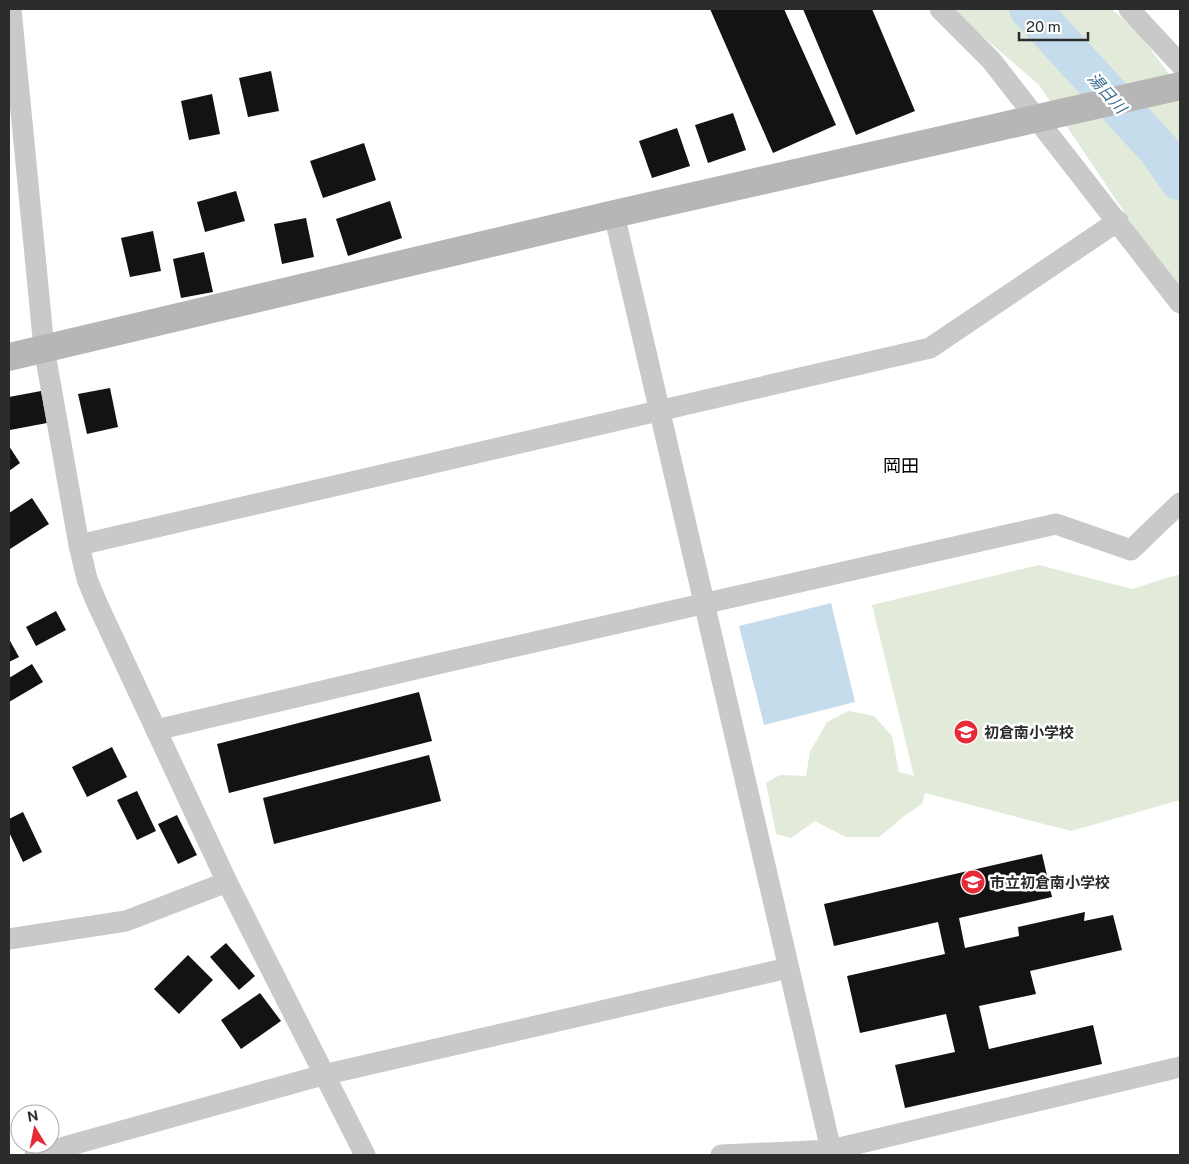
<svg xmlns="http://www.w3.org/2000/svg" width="1189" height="1164" font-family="'Public Sans','Noto Sans JP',sans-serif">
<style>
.green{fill:#e2ead9}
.water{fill:#c4dceb}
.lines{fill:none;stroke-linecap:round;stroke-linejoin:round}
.river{stroke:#c4dceb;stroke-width:41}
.building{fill:#131313}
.street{stroke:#c9c9c9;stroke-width:21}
.secondary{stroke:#b6b6b6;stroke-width:28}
.labels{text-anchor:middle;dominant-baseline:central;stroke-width:5;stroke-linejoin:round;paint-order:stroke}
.poi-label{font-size:15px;font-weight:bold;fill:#2c2c2c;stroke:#fff;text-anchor:start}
.water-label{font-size:16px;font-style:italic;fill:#3a6d8e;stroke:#fff}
.quarter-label{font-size:18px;fill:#000;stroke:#fff}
</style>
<rect width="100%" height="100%" fill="#fff"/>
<g class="green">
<path d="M 951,9 L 1112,9 L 1141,36 L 1180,89 L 1180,295 L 1039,85 Z"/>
<path d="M 1039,565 L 1132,589 L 1180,574 L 1180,800 L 1071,831 L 925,793 L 922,804 L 903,817 L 879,837 L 846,837 L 815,821 L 791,838 L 776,834 L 766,783 L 780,775 L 806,776 L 810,752 L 827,722 L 848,711 L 874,716 L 892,736 L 899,772 L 914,776 L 872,605 Z"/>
</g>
<path class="water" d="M 831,603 L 855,702 L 764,725 L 739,626 Z"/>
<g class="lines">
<path class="river" d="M 1030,9 L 1159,150 L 1180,180"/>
</g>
<g class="building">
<path d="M 710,9 L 784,9 L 836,125 L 773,153 Z"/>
<path d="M 803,9 L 872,9 L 915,111 L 856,135 Z"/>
<path d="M 271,71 L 279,111 L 248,117 L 239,78 Z"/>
<path d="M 212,94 L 220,134 L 189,140 L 181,101 Z"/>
<path d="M 733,113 L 746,150 L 708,163 L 695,125 Z"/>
<path d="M 677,128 L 690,166 L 652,178 L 639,141 Z"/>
<path d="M 364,143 L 376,180 L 323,198 L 310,161 Z"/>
<path d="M 236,191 L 245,221 L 205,232 L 197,202 Z"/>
<path d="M 390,201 L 402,238 L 348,256 L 336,219 Z"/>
<path d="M 306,218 L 314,257 L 282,264 L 274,224 Z"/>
<path d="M 153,231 L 161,271 L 130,277 L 121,238 Z"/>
<path d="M 204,252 L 213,292 L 181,298 L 173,259 Z"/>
<path d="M 110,388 L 118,427 L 87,434 L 78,394 Z"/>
<path d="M 41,391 L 47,423 L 10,430 L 9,397 Z"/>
<path d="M 9,446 L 20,463 L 9,471 Z"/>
<path d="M 32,498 L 49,524 L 10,549 L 9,546 L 9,513 Z"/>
<path d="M 56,611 L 66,630 L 36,646 L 26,627 Z"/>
<path d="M 9,639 L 19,657 L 9,662 Z"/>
<path d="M 32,664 L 43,682 L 9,702 L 9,678 Z"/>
<path d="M 419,692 L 432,741 L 229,793 L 217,744 Z"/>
<path d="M 112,747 L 127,777 L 87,797 L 72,767 Z"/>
<path d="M 429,755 L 441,801 L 274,844 L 263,798 Z"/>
<path d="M 137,791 L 156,831 L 137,840 L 117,800 Z"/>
<path d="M 23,812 L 42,852 L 23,862 L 9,832 L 9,819 Z"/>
<path d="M 177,815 L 197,855 L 178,864 L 158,824 Z"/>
<path d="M 1042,854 L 1052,897 L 959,918 L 965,948 L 1019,936 L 1018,927 L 1085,912 L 1084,921 L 1113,915 L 1122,950 L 1030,971 L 1036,994 L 979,1006 L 989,1049 L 1093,1025 L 1102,1064 L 905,1108 L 895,1065 L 955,1052 L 946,1014 L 860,1033 L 847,976 L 945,954 L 938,922 L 834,946 L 824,904 Z"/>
<path d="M 226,943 L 255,976 L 239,990 L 210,957 Z"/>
<path d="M 188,955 L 213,980 L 179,1014 L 154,989 Z"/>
<path d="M 260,993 L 281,1021 L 241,1049 L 221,1020 Z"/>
</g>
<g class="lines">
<g class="street">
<path d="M 11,9 L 44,348 L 79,545 L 87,579 L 96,601 L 227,882 L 365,1155"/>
<path d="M 940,9 L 991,60 L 1180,303"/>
<path d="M 1129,9 L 1180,64"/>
<path d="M 614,214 L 831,1150 L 834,1155"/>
<path d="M 79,545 L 930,348 L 1118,221"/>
<path d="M 156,730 L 437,664 L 1056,524 L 1131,550 L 1180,503"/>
<path d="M 9,939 L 126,921 L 227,882"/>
<path d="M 35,1155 L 323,1075 L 788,968"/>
<path d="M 721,1155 L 831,1150 L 1180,1067"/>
</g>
<path class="secondary" d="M 9,357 L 614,214 L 1180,86"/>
</g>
<defs>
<symbol id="school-disc" viewBox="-11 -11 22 22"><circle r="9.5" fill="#e62a38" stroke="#fff"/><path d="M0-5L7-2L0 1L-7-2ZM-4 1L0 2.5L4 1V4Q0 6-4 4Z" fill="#fff"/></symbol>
</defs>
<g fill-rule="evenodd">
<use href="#school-disc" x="952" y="718" width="28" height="28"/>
<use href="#school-disc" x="959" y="868" width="28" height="28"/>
</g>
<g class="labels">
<g class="poi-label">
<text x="984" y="732">初倉南小学校</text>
<text x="990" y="882">市立初倉南小学校</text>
</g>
<g class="water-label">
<text transform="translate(1107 93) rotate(48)">湯日川</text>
</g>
<g class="quarter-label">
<text x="901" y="465">岡田</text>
</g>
</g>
<rect width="1189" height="1164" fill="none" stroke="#2c2c2c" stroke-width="20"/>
<g transform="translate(35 1129) rotate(350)"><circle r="24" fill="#ffffff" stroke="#ababab"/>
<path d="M0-4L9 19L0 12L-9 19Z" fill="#e62a38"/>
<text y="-8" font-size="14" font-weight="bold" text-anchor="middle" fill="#2c2c2c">N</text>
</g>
<path d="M1019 32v8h69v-8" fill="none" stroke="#2c2c2c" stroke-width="2.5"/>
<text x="1026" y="32" font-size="15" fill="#2c2c2c" stroke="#ffffff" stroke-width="4" paint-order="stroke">20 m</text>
</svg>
